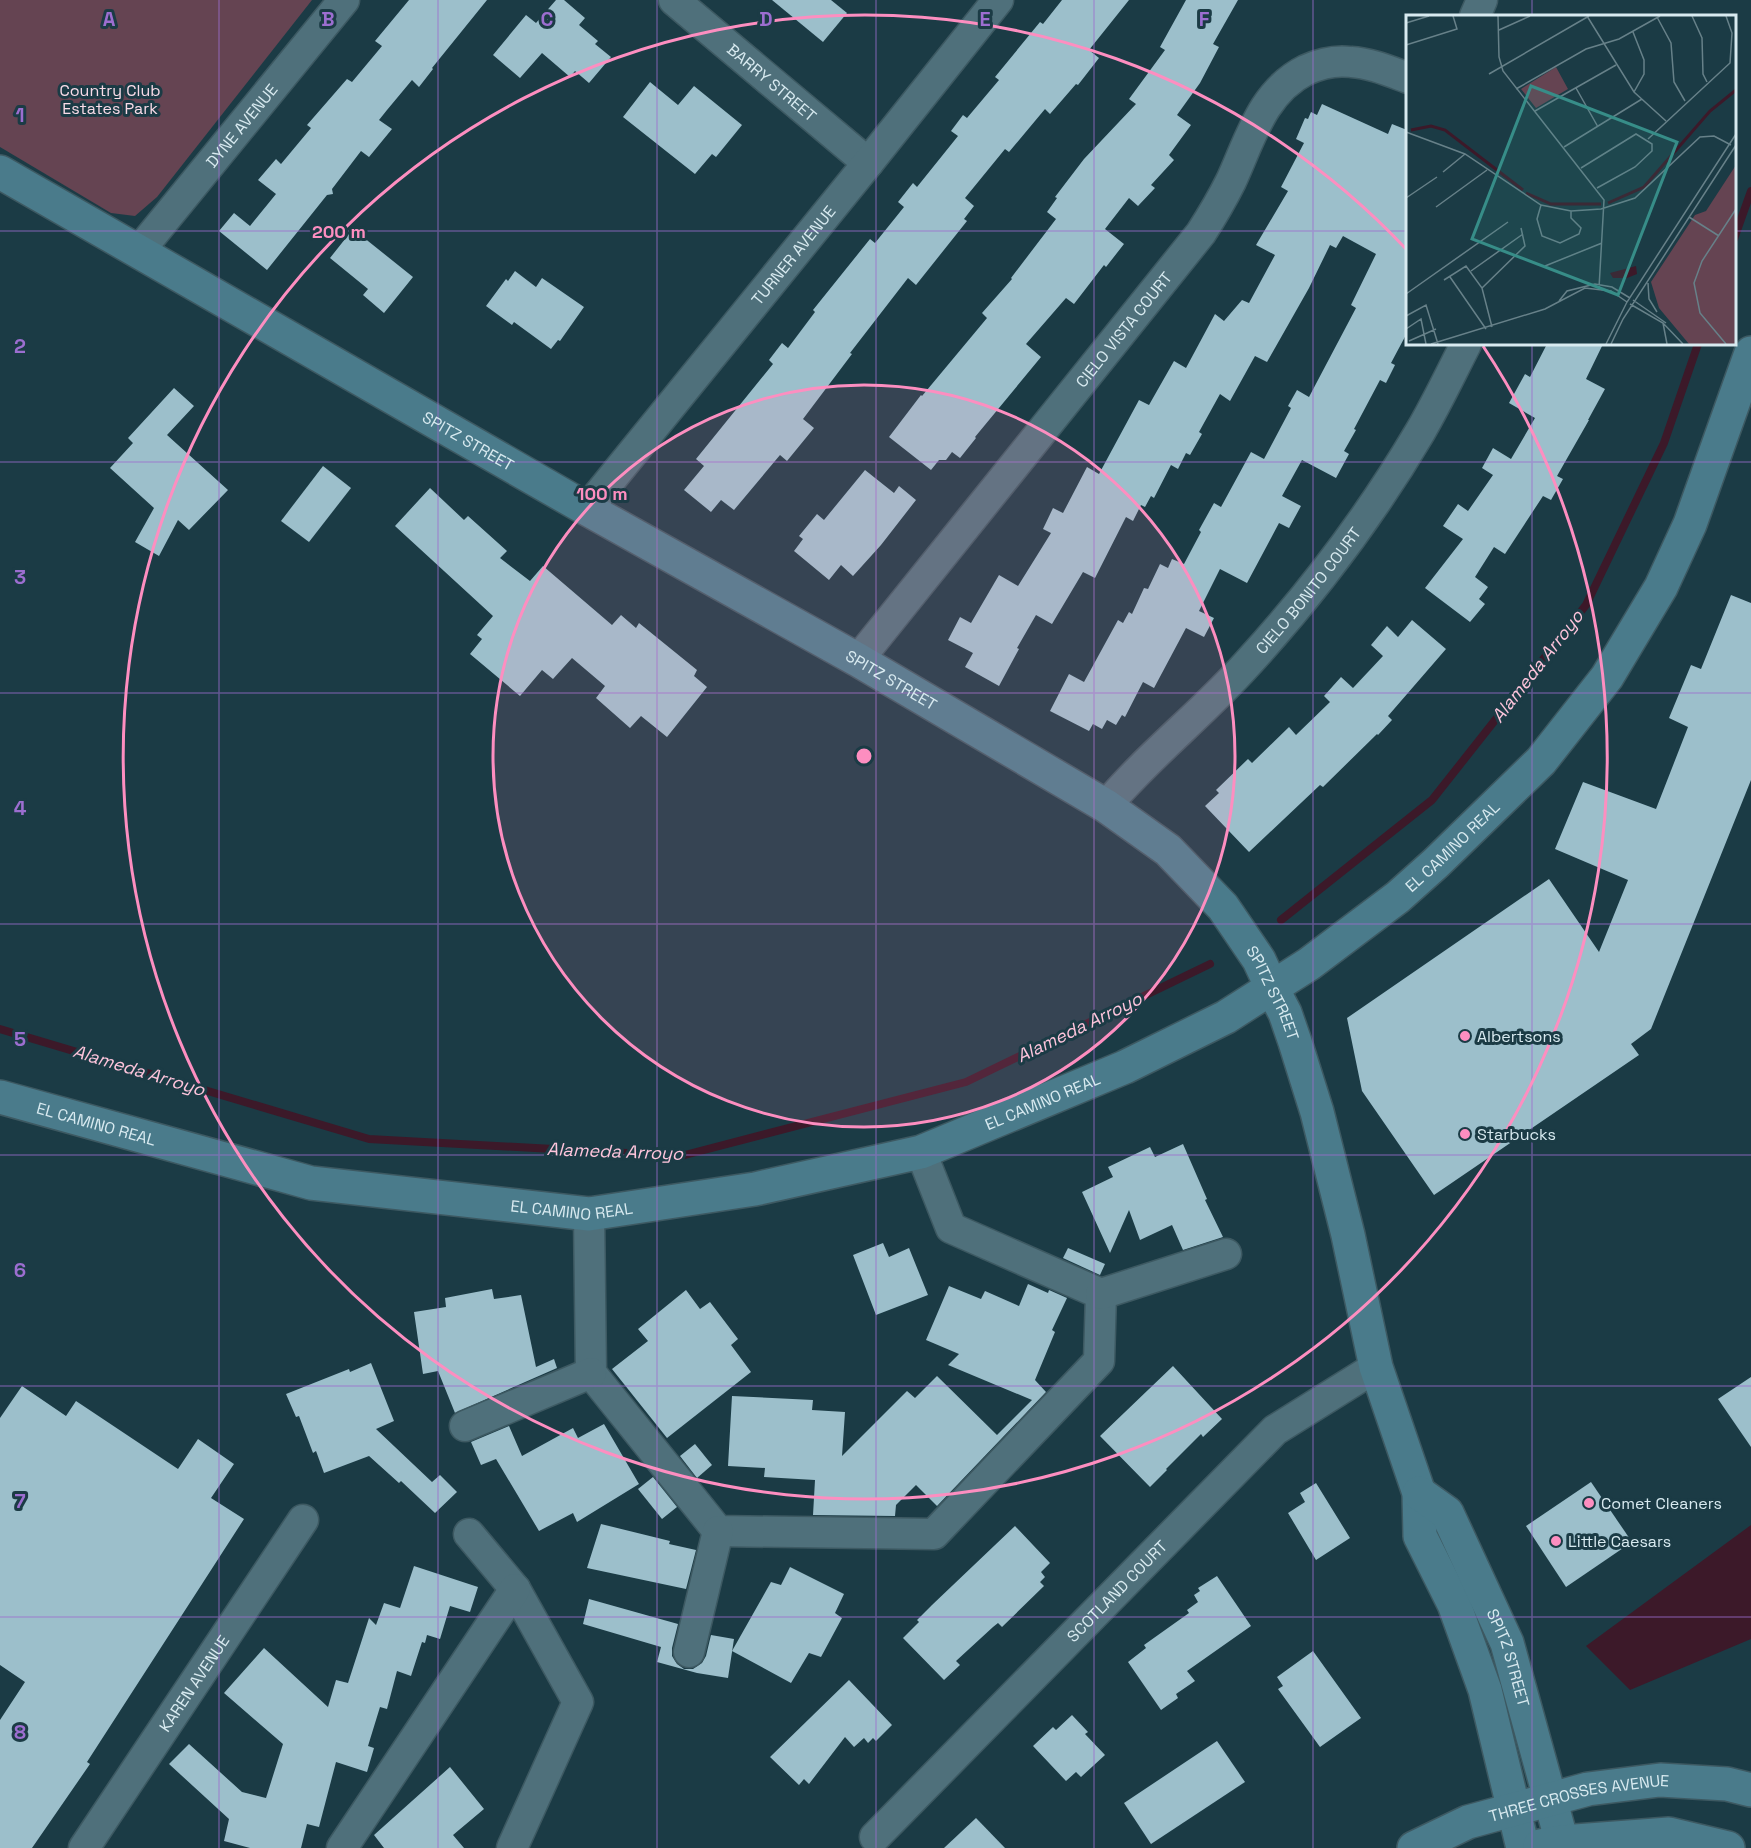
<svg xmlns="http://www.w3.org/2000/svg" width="1751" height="1848" font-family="'Space Grotesk',sans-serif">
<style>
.green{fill:#654452}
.water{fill:#3c1929}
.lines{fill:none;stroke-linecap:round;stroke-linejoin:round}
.stream{stroke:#3c1929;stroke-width:8}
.building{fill:#9cbfcb}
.street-casing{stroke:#3d5962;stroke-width:33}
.secondary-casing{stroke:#3d5962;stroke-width:36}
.street{stroke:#4f707b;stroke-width:30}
.secondary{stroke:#4a7b8b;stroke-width:33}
.grid{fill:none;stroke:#9c6ed0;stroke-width:1.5;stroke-opacity:0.55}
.ring{fill:none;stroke:#fd8ec0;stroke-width:3}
.poi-dot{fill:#fd8ec0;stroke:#1b3b45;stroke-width:2}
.labels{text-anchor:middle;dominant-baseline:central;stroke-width:6;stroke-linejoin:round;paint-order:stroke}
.street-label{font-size:16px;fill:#d8eaf0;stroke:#1b3b45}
.park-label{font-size:16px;fill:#f9dbe7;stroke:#1b3b45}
.poi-label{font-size:16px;fill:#d8eaf0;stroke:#1b3b45;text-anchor:start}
.water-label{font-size:18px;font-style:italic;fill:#fec5dc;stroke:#1b3b45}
.inset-river{fill:none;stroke:#3c1929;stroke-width:3}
.inset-road{fill:none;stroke:#678189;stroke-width:1.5}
.view{fill:#378d88;fill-opacity:0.15;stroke:#378d88;stroke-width:3}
.inset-edge{fill:none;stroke:#d8eaf0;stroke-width:3}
.grid-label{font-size:20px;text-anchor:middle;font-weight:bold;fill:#9c6ed0;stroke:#1b3b45;stroke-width:6;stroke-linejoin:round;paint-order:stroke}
.centre{fill:#fd8ec0;stroke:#1b3b45;stroke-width:3}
.ring-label{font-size:18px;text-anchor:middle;font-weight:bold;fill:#fd8ec0;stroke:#1b3b45;stroke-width:6;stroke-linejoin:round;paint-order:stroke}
</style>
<rect width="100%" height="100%" fill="#1b3b45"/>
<path class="green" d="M 0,0 L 312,0 L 157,197 L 135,216 L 111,213 L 0,147 Z"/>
<path class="water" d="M 1751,1525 L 1751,1639 L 1630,1690 L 1586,1646 Z"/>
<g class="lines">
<g class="stream">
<path d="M 1734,239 L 1751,191"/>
<path d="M 1281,920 L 1432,800 L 1586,605 L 1664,443 L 1698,344"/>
<path d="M 0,1029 L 369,1139 L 681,1156 L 966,1082 L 1210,964"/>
</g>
</g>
<g class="building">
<path d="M 409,0 L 487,0 L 432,68 L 433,69 L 419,87 L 412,80 L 387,110 L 379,120 L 392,129 L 369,157 L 361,151 L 332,189 L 333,194 L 327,195 L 267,270 L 219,231 L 234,213 L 250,226 L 276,194 L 258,180 L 276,159 L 281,164 L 311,128 L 307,125 L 347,79 L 352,82 L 382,46 L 375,41 Z"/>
<path d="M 556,0 L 564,0 L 585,18 L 579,25 L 598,41 L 595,44 L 611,57 L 589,83 L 575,71 L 570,77 L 542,53 L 520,78 L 493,55 L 526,15 L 536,23 Z"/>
<path d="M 772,0 L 831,0 L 847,13 L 823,42 Z"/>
<path d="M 1062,0 L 1129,0 L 1089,50 L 1099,58 L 1078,85 L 1076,84 L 1050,114 L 1045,109 L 1009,152 L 1005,149 L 965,198 L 974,206 L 964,219 L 967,221 L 916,285 L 908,278 L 850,353 L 852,354 L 803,419 L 814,428 L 787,461 L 780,455 L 734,510 L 721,500 L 711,512 L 684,490 L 704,466 L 696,459 L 773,364 L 769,360 L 782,343 L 788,348 L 815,312 L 813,310 L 870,239 L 875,243 L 904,207 L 898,202 L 913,183 L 917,187 L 958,136 L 951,131 L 963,115 L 967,118 L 999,80 L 995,77 L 1040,22 L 1043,24 Z"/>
<path d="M 1186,0 L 1238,0 L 1213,44 L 1219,47 L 1200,83 L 1177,115 L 1191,125 L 1169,155 L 1174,160 L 1151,185 L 1155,188 L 1138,206 L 1129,198 L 1105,229 L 1124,244 L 1106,267 L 1104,265 L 1074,304 L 1066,298 L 1026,344 L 1041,357 L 975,437 L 976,438 L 960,458 L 952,452 L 946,460 L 939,460 L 931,470 L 889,437 L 921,395 L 922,396 L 987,318 L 982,313 L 1012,279 L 1011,278 L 1056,219 L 1047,212 L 1057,198 L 1055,197 L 1084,159 L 1136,104 L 1129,99 L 1165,50 L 1160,47 Z"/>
<path d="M 650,82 L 678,105 L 694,86 L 742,125 L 716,157 L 712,154 L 695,174 L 623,117 Z"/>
<path d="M 1322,104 L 1388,134 L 1392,124 L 1407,130 L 1407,333 L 1391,363 L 1395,365 L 1386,383 L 1380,380 L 1354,429 L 1356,430 L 1344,451 L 1349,454 L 1336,478 L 1302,460 L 1282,496 L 1301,506 L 1289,528 L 1279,523 L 1247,583 L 1220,569 L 1199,611 L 1214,618 L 1204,637 L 1186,628 L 1154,688 L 1143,682 L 1125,717 L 1122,715 L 1116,725 L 1107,720 L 1102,729 L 1093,724 L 1089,731 L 1050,711 L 1069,674 L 1084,682 L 1118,620 L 1123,623 L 1129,612 L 1132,614 L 1144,588 L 1148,589 L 1160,564 L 1168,568 L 1172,559 L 1184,564 L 1201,532 L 1199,530 L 1214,503 L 1221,507 L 1251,452 L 1264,459 L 1291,408 L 1288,406 L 1297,390 L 1309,397 L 1356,308 L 1351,305 L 1376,254 L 1343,236 L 1336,248 L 1330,245 L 1309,288 L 1267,362 L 1255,356 L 1230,401 L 1220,394 L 1199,432 L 1202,434 L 1190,455 L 1186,453 L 1178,469 L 1171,465 L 1154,498 L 1151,496 L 1145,507 L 1141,505 L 1133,521 L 1126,517 L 1095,578 L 1083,572 L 1052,624 L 1036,615 L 1017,648 L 1019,649 L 999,686 L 965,667 L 973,653 L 948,640 L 960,617 L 971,623 L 999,575 L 1018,586 L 1051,533 L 1043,529 L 1053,508 L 1063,513 L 1087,467 L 1099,474 L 1139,400 L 1149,405 L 1174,361 L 1186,368 L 1215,314 L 1224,321 L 1242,300 L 1249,303 L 1275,255 L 1256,245 L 1288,191 L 1281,187 L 1304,143 L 1296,139 L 1305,118 L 1308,119 L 1311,112 L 1317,115 Z"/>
<path d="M 353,229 L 413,277 L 384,313 L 363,295 L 368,289 L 330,258 Z"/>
<path d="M 515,271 L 536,287 L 542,278 L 584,307 L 560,341 L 558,340 L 551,349 L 514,322 L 512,325 L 486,306 L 506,279 L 508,281 Z"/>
<path d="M 1547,344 L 1603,344 L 1586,379 L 1605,389 L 1588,420 L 1589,420 L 1557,476 L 1563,479 L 1551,500 L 1543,496 L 1505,554 L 1494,547 L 1475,577 L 1488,587 L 1479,599 L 1485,604 L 1470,622 L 1425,588 L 1463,539 L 1443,526 L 1458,504 L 1468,511 L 1493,475 L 1482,468 L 1493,448 L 1511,459 L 1535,418 L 1509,403 L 1525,374 L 1530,377 Z"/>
<path d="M 174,388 L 194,406 L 167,435 L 228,490 L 189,530 L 178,520 L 159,556 L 135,542 L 154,508 L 110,468 L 133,443 L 128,438 Z"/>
<path d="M 323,466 L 351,488 L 309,542 L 281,521 Z"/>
<path d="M 865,470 L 894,493 L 899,486 L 916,500 L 881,545 L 853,576 L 841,565 L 829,580 L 794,551 L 803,539 L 799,536 L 817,514 L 824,520 Z"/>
<path d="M 430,488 L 464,520 L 468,516 L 507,551 L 500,558 L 530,581 L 543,566 L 612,625 L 621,615 L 636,628 L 639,623 L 697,670 L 694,676 L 707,687 L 667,737 L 641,716 L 630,728 L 596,698 L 605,686 L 572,658 L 553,679 L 542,670 L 520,696 L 470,654 L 482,639 L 477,635 L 493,616 L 395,526 Z"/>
<path d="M 1731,595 L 1751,603 L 1751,780 L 1651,1029 L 1631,1044 L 1639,1055 L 1434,1195 L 1362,1091 L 1347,1018 L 1549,879 L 1599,952 L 1628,880 L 1555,849 L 1583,782 L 1656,809 L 1688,727 L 1669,718 L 1691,665 L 1701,669 Z"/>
<path d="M 1412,620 L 1446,649 L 1388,716 L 1392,720 L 1378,735 L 1377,734 L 1323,787 L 1320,785 L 1249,852 L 1205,806 L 1219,793 L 1216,790 L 1248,759 L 1252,763 L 1289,727 L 1296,735 L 1330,702 L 1324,696 L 1341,677 L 1353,688 L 1383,656 L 1371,645 L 1387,626 L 1398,637 Z"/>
<path d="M 1183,1144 L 1207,1199 L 1205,1200 L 1223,1237 L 1183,1250 L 1172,1225 L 1140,1240 L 1129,1210 L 1110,1253 L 1082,1192 L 1113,1177 L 1108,1167 L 1150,1147 L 1155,1157 Z"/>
<path d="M 883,1243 L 889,1257 L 909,1248 L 928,1295 L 876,1315 L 853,1255 Z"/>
<path d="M 1068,1248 L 1105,1264 L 1100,1275 L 1063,1258 Z"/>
<path d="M 1028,1284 L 1048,1293 L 1049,1290 L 1067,1298 L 1052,1330 L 1055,1332 L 1035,1380 L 1046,1392 L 937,1506 L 916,1485 L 896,1505 L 895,1516 L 813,1515 L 815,1480 L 764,1477 L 765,1468 L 728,1466 L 732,1396 L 813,1400 L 812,1410 L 845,1412 L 842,1456 L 907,1391 L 915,1398 L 937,1376 L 997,1435 L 1032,1400 L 948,1365 L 959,1354 L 926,1340 L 949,1286 L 981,1299 L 985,1291 L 1019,1306 Z"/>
<path d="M 492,1289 L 494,1299 L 521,1295 L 536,1367 L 554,1359 L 557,1368 L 455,1413 L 438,1371 L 423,1374 L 414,1312 L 446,1307 L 445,1298 Z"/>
<path d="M 686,1290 L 700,1309 L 710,1302 L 738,1339 L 731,1345 L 751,1372 L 667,1438 L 612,1369 L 648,1341 L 638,1329 Z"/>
<path d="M 371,1363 L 394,1421 L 376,1429 L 432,1482 L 440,1475 L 457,1492 L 435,1513 L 401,1481 L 399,1483 L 369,1456 L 324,1473 L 316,1451 L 313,1453 L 299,1416 L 296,1417 L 286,1394 L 349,1369 L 350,1372 Z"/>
<path d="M 1173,1366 L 1222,1419 L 1203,1437 L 1201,1434 L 1166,1469 L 1167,1470 L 1150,1487 L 1100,1436 Z"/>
<path d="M 1751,1377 L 1751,1447 L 1718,1399 Z"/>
<path d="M 22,1386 L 66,1416 L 76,1401 L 178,1469 L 198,1439 L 234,1464 L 211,1498 L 244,1519 L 87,1762 L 90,1764 L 32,1848 L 0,1848 L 0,1720 L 25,1682 L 0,1665 L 0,1418 Z"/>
<path d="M 604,1424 L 639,1484 L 577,1522 L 573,1513 L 539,1531 L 496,1459 L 481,1465 L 471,1442 L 509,1426 L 522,1456 L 573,1428 L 578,1438 Z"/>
<path d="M 695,1444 L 712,1465 L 697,1478 L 680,1456 Z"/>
<path d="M 653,1477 L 677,1507 L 662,1519 L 638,1489 Z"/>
<path d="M 1591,1482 L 1632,1542 L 1566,1587 L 1526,1526 Z"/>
<path d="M 1316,1483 L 1350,1538 L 1316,1560 L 1288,1513 L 1305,1502 L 1300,1493 Z"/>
<path d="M 601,1524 L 670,1541 L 669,1544 L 696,1550 L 686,1589 L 587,1568 Z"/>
<path d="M 1015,1526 L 1050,1563 L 1041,1572 L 1045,1577 L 1040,1582 L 1044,1586 L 1002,1627 L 998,1623 L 993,1627 L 956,1661 L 960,1665 L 944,1680 L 903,1638 L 919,1622 L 917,1620 L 932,1605 Z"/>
<path d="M 414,1566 L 478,1587 L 470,1612 L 450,1606 L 440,1639 L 427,1635 L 425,1643 L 422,1642 L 411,1676 L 397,1671 L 387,1709 L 380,1707 L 368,1746 L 374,1748 L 367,1772 L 336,1762 L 319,1827 L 307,1824 L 301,1848 L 250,1848 L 224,1841 L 229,1819 L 169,1764 L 189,1744 L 242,1792 L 266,1798 L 283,1744 L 224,1693 L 264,1648 L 328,1707 L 336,1680 L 348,1683 L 369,1618 L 376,1625 L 384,1603 L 400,1608 Z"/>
<path d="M 790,1567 L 844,1594 L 835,1613 L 842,1618 L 821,1657 L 809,1653 L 791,1683 L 732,1651 L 771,1582 L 781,1585 Z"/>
<path d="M 1217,1576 L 1251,1626 L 1187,1671 L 1195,1681 L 1176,1694 L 1178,1698 L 1161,1710 L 1128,1662 L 1146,1648 L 1144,1645 L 1189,1613 L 1187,1610 L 1198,1602 L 1194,1595 L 1200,1591 L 1198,1588 Z"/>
<path d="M 589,1599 L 678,1624 L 672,1648 L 672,1656 L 677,1664 L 684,1669 L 693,1669 L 702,1663 L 706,1656 L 711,1635 L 734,1639 L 728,1678 L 697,1673 L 657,1662 L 661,1647 L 583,1624 Z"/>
<path d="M 1313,1651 L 1361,1718 L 1320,1747 L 1278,1689 L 1283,1686 L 1277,1677 Z"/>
<path d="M 849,1680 L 892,1725 L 876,1741 L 873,1738 L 868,1743 L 864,1738 L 854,1747 L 845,1737 L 809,1784 L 804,1779 L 799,1785 L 770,1757 Z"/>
<path d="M 1072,1715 L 1088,1732 L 1085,1734 L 1105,1755 L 1081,1777 L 1076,1772 L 1066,1781 L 1033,1746 L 1053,1727 L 1056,1730 Z"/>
<path d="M 1217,1741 L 1245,1782 L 1151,1844 L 1124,1803 Z"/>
<path d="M 450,1767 L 484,1809 L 453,1835 L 464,1848 L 384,1848 L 374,1835 Z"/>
<path d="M 976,1818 L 1005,1848 L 944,1848 Z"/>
</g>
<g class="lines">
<defs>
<g id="street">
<path id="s1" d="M 674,0 L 868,163"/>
<path d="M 1475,16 L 1482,0"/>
<path id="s2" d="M 139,251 L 344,0"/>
<path id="s3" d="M 587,509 L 868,163 L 998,0"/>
<path id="s4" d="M 858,660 L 1201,233 C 1212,216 1222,199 1231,181 C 1250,140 1262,92 1306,70 C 1319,64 1336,60 1351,62 C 1370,63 1389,71 1408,78"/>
<path id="s5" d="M 1106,806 C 1149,755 1202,714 1247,664 C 1312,593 1371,515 1420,432 C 1437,403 1451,373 1466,344"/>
<path d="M 589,1214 L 591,1373 L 718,1531 L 934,1534 L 1099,1361 L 1101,1294 L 951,1228 L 921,1152"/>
<path d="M 1101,1294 L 1226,1254"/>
<path d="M 465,1426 L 591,1373"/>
<path d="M 469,1534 L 515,1589 L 578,1702 L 512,1848"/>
<path d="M 689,1652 L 718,1531"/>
<path id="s6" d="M 875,1837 L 1275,1430 L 1376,1367"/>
<path id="s7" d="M 84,1848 L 303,1520"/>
<path d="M 342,1848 L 515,1589"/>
</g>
<g id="secondary">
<path id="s8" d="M 0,172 L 587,509 L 858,660 L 1106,806 L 1168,850 L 1223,907 L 1259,960 L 1272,988 L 1285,1013 L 1295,1042 L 1317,1112 L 1348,1235 L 1376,1367 L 1419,1493 L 1420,1536 L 1454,1604 L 1485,1690 L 1523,1848"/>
<path id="s9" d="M 0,1097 L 311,1183 L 589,1214 L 755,1189 L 921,1152 L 1125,1067 L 1226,1017 L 1309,964 L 1398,897 L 1436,863 L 1541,761 L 1607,677 L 1661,587 L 1690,524 L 1751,353"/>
<path id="s10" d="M 1419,1493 L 1447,1513 L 1507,1643 L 1562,1842"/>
<path d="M 1540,1846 L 1562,1842 L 1669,1834 L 1728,1848"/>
<path id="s11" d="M 1414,1848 L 1468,1822 L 1588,1789 L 1660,1780 L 1727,1784 L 1751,1790"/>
</g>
</defs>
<use href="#street" class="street-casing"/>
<use href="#secondary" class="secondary-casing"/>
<use href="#street" class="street"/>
<use href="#secondary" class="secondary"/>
</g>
<path class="grid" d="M 219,0 L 219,1848M 438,0 L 438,1848M 657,0 L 657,1848M 876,0 L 876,1848M 1094,0 L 1094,1848M 1313,0 L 1313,1848M 1532,0 L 1532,16M 0,231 L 1408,231M 1734,231 L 1751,231M 1532,344 L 1532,1848M 0,462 L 1751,462M 0,693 L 1751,693M 0,924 L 1751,924M 0,1155 L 1751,1155M 0,1386 L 1751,1386M 0,1617 L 1751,1617"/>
<circle cx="864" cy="756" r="371" fill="#fd8ec0" fill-opacity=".12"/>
<g class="ring">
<circle cx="864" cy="756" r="371"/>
<path d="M1483 346A742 742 0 1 1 1407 250"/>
</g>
<g class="poi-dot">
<circle cx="1465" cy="1036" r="6"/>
<circle cx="1465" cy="1134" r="6"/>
<circle cx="1589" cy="1503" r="6"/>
<circle cx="1556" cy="1541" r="6"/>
</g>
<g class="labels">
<g class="street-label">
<text stroke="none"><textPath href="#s1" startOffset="128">BARRY STREET</textPath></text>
<text stroke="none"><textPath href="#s2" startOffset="162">DYNE AVENUE</textPath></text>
<text stroke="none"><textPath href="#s3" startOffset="327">TURNER AVENUE</textPath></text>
<text stroke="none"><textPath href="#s4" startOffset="424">CIELO VISTA COURT</textPath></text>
<text stroke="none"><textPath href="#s8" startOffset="540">SPITZ STREET</textPath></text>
<text stroke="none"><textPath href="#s5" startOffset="296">CIELO BONITO COURT</textPath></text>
<text stroke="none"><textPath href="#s8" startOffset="1026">SPITZ STREET</textPath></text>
<text stroke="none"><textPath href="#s9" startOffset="1558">EL CAMINO REAL</textPath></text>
<text stroke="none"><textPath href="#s8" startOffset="1530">SPITZ STREET</textPath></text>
<text stroke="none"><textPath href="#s9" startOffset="1072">EL CAMINO REAL</textPath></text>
<text stroke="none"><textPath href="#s9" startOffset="100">EL CAMINO REAL</textPath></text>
<text stroke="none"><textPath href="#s9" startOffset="585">EL CAMINO REAL</textPath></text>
<text stroke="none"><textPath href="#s6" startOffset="345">SCOTLAND COURT</textPath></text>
<text stroke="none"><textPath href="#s10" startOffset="192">SPITZ STREET</textPath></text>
<text stroke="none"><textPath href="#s7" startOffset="198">KAREN AVENUE</textPath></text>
<text stroke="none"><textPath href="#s11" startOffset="174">THREE CROSSES AVENUE</textPath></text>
</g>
<g class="park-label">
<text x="110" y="90">Country Club<tspan x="110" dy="18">Estates Park</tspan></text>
</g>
<g class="poi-label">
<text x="1477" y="1036">Albertsons</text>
<text x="1477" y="1134">Starbucks</text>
<text x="1601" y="1503">Comet Cleaners</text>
<text x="1568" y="1541">Little Caesars</text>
</g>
<g class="water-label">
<text transform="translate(1537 666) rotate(-52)">Alameda Arroyo</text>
<text transform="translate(1079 1027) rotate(-26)">Alameda Arroyo</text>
<text transform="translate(139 1070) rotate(17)">Alameda Arroyo</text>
<text transform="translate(615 1151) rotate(2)">Alameda Arroyo</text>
</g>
</g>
<g transform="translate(1406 15)">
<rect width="330" height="330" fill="#1b3b45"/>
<path d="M 150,52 L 162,74 L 130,93 L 115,74 ZM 330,150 L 330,329 L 283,329 L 253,293 L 245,267 L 289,200 L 300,196 Z" fill="#654452"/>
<path d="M 230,251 L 231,259 L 221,263 L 207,263 L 204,258 Z" fill="#3c1929"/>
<path class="inset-river" d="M 5,115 L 25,111 L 39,115 L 117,175M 120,178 L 145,189 L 195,189M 202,188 L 238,172 L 304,96 L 330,75"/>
<path class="inset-road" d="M 92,1 L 93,42 L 97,56 L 198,185 L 193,273M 181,1 L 228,77 L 260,106M 286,1 L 296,23 L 297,59 L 301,67M 251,2 L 265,28 L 268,67 L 279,86M 0,8 L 23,1M 93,15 L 124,1M 227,17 L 238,45 L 238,59 L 228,77M 0,30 L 51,14 L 47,1M 83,59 L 183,1M 170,73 L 192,112M 110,74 L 180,34 L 213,24 L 254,1M 129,96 L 210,50M 0,117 L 59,139 L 135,190 L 165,196 L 195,194 L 229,183 L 294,122 L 308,121 L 325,130M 242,124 L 324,48 L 326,18 L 320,1M 158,132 L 236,84M 175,153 L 230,119 L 246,129 L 246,136 L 229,152 L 191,173M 37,157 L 59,139M 0,183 L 31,162M 135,190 L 131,204 L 136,221 L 154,228 L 173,219 L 175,213 L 165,203 L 165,196M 30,192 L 81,155M 283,202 L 313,221M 139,251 L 196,228M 65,256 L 117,219M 44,262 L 80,314M 38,265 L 60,251 L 76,273 L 86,312M 242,268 L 243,284 L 251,297M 76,273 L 119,231 L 115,213M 0,279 L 102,207M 227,285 L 260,308M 153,286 L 161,276 L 189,269 L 206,272 L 224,283M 224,289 L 257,308 L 277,329M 0,301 L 20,290 L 32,329M 257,308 L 261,329M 0,314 L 15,304 L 20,329M 3,326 L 30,314M 25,329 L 139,294 L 179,273 L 205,276 L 221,287M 200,329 L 221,287 L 330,119M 205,329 L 217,304 L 330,130M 320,329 L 294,298 L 288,268 L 296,246 L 330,194"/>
<path class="view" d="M 125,71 L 271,127 L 212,280 L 66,224 Z"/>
<rect width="330" height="330" class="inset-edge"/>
</g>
<g class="grid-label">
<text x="109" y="26">A</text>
<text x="328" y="26">B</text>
<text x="547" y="26">C</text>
<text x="766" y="26">D</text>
<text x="985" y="26">E</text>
<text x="1204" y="26">F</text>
<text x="20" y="122">1</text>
<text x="20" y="353">2</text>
<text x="20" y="584">3</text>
<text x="20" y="815">4</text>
<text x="20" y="1046">5</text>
<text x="20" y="1277">6</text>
<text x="20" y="1508">7</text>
<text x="20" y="1739">8</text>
</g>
<circle cx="864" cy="756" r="9" class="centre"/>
<g class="ring-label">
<text x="339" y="238">200 m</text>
<text x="602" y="500">100 m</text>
</g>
</svg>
